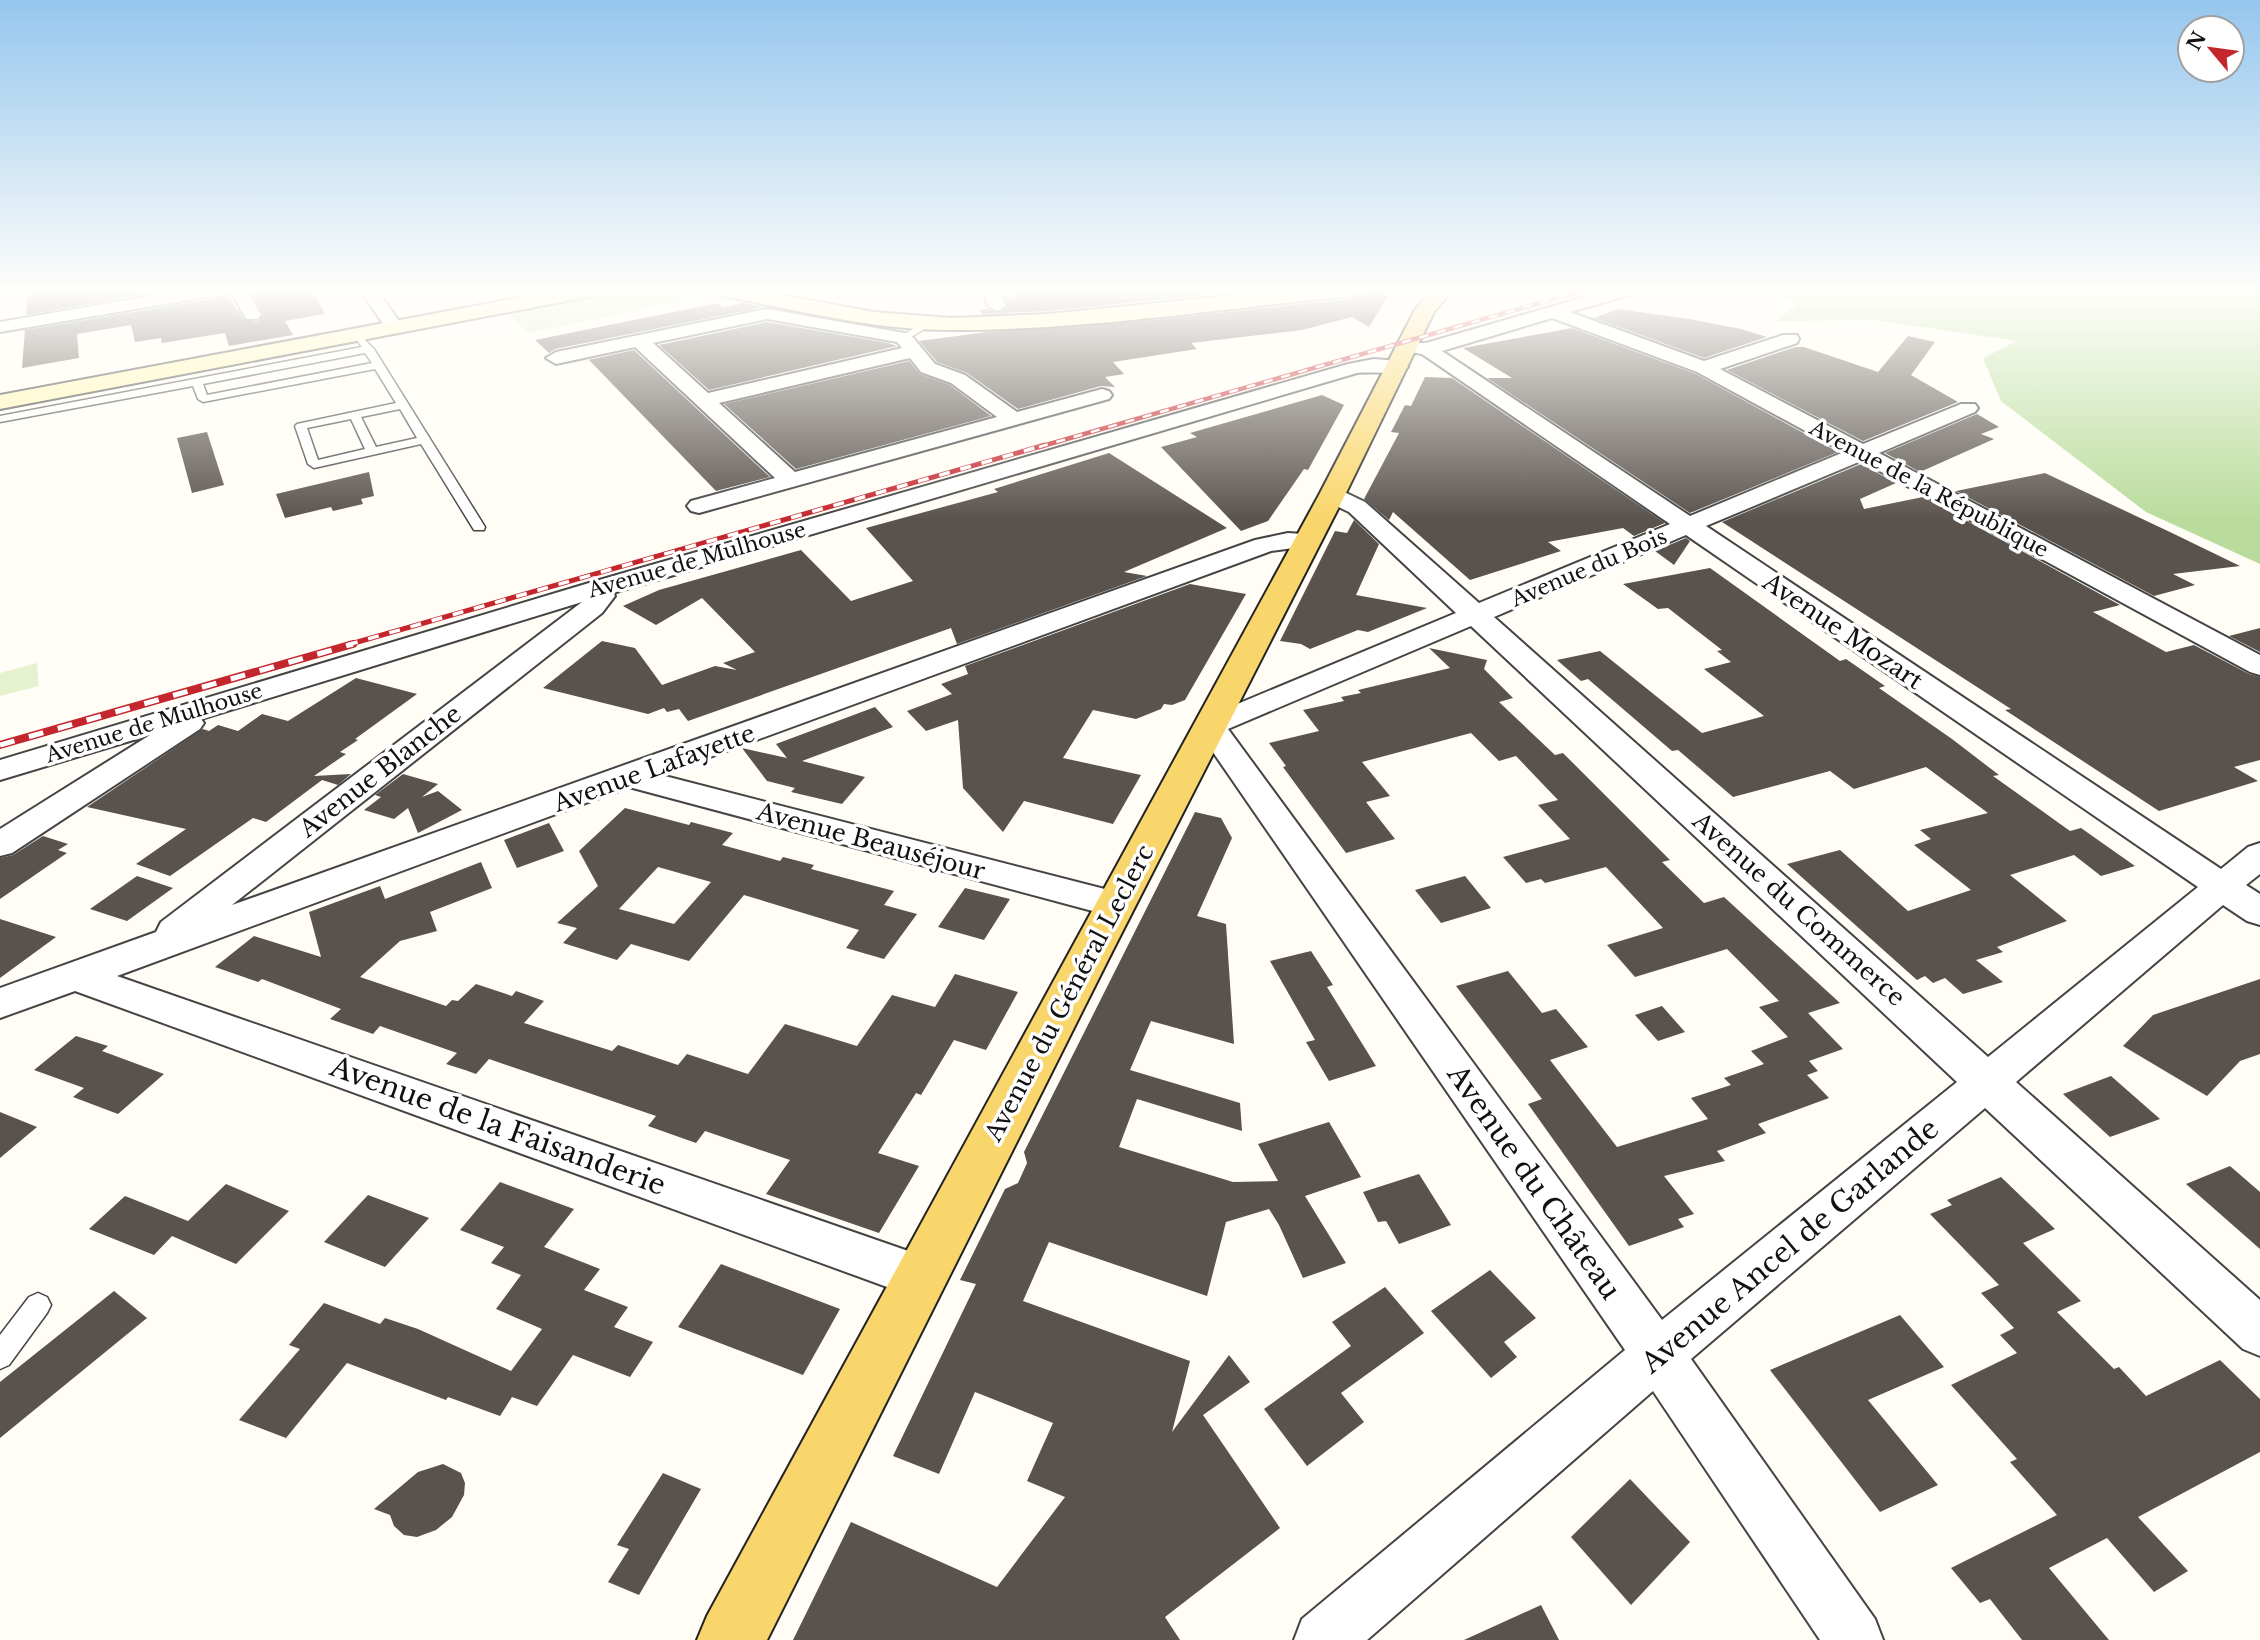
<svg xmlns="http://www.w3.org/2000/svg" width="2260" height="1640" font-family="'Libre Baskerville',serif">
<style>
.green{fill:#d5ebbd}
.forest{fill:#b9dc9c}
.pitch{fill:#e6f2cf}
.building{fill:#5a524d;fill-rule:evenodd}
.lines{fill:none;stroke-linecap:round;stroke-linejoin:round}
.lane-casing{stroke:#444;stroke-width:3}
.street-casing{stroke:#444;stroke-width:4}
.secondary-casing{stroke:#333;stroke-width:4}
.primary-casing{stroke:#222;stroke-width:4}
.lane{fill:#fff;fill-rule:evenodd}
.street{fill:#fff;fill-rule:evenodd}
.secondary{fill:#fff6b0;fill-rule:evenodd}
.primary{fill:#f9d66b;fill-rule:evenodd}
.rail-far2-casing{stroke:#c4262e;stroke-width:4.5}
.rail-far1-casing{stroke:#c4262e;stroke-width:5}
.rail-casing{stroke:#c4262e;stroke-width:8}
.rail-far2{stroke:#fff;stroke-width:2.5;stroke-dasharray:9;stroke-linecap:butt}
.rail-far1{stroke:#fff;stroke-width:3.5;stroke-dasharray:11;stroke-linecap:butt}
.rail{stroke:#fff;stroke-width:5;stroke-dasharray:15;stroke-linecap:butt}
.labels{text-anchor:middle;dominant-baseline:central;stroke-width:7;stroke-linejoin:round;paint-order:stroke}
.far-street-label{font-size:21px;fill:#111;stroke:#fff}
.street-label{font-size:24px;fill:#111;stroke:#fff}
.near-street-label{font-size:28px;fill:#111;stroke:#fff}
</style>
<rect width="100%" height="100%" fill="#fffdf5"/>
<path class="green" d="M 673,290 L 707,296 L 529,333 L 509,314 L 589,297 Z"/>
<path class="forest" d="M 1740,290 L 2260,290 L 2260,564 L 2146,512 L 2001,401 L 1983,358 L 2017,341 L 1875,320 L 1775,321 L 1801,302 Z"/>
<path class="pitch" d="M 37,663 L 39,686 L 0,696 L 0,673 Z"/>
<g class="building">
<path d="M 28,290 L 169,290 L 26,315 Z"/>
<path d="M 250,290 L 312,290 L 325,314 L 285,321 L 293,335 L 229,346 L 225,333 L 162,343 L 161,338 L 135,342 L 131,325 L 77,334 L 79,358 L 22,368 L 25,330 L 218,298 L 226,293 L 244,320 L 258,322 L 263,314 Z"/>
<path d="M 1032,290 L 1258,290 L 1047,311 L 982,314 L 980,310 L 988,309 L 998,313 L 1009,307 L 1005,299 L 1017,297 L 1021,291 Z"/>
<path d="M 1392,290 L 1369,327 L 1352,317 L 1302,330 L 1191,343 L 1197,349 L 1113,362 L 1124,374 L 1105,377 L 1115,387 L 1101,386 L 1018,409 L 967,373 L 937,362 L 919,341 L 987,332 L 1152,320 L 1350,299 L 1362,293 Z"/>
<path d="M 718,303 L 723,307 L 743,303 L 764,307 L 555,349 L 549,353 L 535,340 Z"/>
<path d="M 1618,309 L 1690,319 L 1741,329 L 1767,337 L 1704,358 L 1594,318 Z"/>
<path d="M 767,322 L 888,343 L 897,346 L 709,390 L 659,345 Z"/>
<path d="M 1572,328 L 1696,374 L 1838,452 L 1690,513 L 1487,378 L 1512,378 L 1463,348 Z"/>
<path d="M 1908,336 L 1935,342 L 1911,375 L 1958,402 L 1863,441 L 1727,370 L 1795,347 L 1804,347 L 1878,372 Z"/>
<path d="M 634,350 L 770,477 L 716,491 L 589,360 L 561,366 Z"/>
<path d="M 909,361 L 920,374 L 950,385 L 991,416 L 796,469 L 724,404 Z"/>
<path d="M 1425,377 L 1452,378 L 1665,523 L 1634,536 L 1623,528 L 1548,542 L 1561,551 L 1470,580 L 1393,512 L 1389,520 L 1364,499 L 1399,433 L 1391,432 L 1405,405 L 1411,406 Z"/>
<path d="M 1322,395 L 1344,405 L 1308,470 L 1304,469 L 1268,521 L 1241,531 L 1161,447 L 1197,437 L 1190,433 Z"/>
<path d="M 1977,414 L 1999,427 L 1981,434 L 1994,439 L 1920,472 L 1885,453 Z"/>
<path d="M 207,432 L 224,485 L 192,493 L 177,438 Z"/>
<path d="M 1109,453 L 1227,528 L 1124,572 L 1147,576 L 957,644 L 951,628 L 688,721 L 679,709 L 667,712 L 664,708 L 648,714 L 543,688 L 602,641 L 635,648 L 662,685 L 715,666 L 737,670 L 723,663 L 755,652 L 702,598 L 656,625 L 623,606 L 659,590 L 801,550 L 851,601 L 913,581 L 866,528 L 998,492 L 994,489 Z"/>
<path d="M 1861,464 L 1896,483 L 1860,499 L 1864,509 L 1923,497 L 2120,605 L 2093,612 L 2166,652 L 2194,645 L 2249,674 L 2260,677 L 2260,760 L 2234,767 L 2258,781 L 2159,811 L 2005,710 L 2011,709 L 1722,522 Z"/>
<path d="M 369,472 L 374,496 L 361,499 L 363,504 L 333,511 L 331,507 L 285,518 L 276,494 Z"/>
<path d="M 2045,473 L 2172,533 L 2240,566 L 2173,574 L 2195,585 L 2154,596 L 1956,491 Z"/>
<path d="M 1354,520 L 1379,544 L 1356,595 L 1427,608 L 1368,632 L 1358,630 L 1310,649 L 1301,644 L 1280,641 L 1335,531 L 1347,533 Z"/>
<path d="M 1686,538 L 1690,541 L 1674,565 L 1655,551 Z"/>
<path d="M 1710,568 L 1840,661 L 1846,659 L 1885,686 L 1879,688 L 1952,739 L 1999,775 L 1993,776 L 2070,831 L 2081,828 L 2135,866 L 2101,876 L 2074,855 L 2010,875 L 2067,921 L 1997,947 L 2003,952 L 1976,960 L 2003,982 L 1963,994 L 1945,978 L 1933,983 L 1925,976 L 1917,980 L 1787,864 L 1840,850 L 1908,911 L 1971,890 L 1914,845 L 1931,839 L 1920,830 L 1988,813 L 1926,767 L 1854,789 L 1830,771 L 1733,797 L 1678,750 L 1672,751 L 1588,679 L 1581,681 L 1557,660 L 1600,651 L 1702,733 L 1764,716 L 1704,669 L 1731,662 L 1717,651 L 1722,650 L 1668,608 L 1658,609 L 1623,584 Z"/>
<path d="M 1190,584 L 1246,594 L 1185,700 L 1172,705 L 1164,704 L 1161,709 L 1136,719 L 1093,710 L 1063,758 L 1141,775 L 1113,824 L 1024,801 L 1003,832 L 963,788 L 958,720 L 926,731 L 907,711 L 952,694 L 941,684 L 968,674 L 965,666 Z"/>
<path d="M 2260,628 L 2260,652 L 2229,636 Z"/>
<path d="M 1429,648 L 1487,660 L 1484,669 L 1513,698 L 1499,702 L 1555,755 L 1563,753 L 1670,860 L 1662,862 L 1704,903 L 1724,897 L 1840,1003 L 1808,1013 L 1843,1049 L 1809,1061 L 1818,1071 L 1807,1075 L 1829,1098 L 1758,1124 L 1766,1133 L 1717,1151 L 1725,1161 L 1664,1176 L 1694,1214 L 1678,1219 L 1684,1227 L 1629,1246 L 1528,1104 L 1542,1099 L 1456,986 L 1508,971 L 1542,1013 L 1556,1009 L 1588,1047 L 1550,1060 L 1617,1147 L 1708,1119 L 1691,1098 L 1731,1085 L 1724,1078 L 1764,1064 L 1751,1051 L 1788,1037 L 1759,1007 L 1779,1001 L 1727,949 L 1635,977 L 1607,945 L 1663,928 L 1606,867 L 1545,883 L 1541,879 L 1526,883 L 1503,857 L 1570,839 L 1538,805 L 1558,800 L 1516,756 L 1499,761 L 1471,733 L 1362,762 L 1390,796 L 1366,802 L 1395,839 L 1346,853 L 1283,767 L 1286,766 L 1269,743 L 1319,731 L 1303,710 L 1344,701 L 1341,697 L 1361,693 L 1358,690 L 1450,668 Z"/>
<path d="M 356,678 L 417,694 L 355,739 L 358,740 L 340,752 L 346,754 L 314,776 L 351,774 L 338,785 L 322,780 L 266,822 L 253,818 L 170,876 L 136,864 L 186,829 L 87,807 L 203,729 L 209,731 L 218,725 L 238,731 L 262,714 L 288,721 Z"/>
<path d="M 875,707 L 893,727 L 802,761 L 865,777 L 842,804 L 791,792 L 795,788 L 767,781 L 742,748 L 787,758 L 776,744 Z"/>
<path d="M 403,774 L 438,784 L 422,797 L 438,791 L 462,810 L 418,833 L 408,808 L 394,819 L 364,810 L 381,797 L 375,795 Z"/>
<path d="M 625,808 L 689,825 L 691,822 L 733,833 L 722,845 L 780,861 L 783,857 L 814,865 L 811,869 L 894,891 L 884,905 L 917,914 L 884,959 L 846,948 L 859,930 L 744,895 L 689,961 L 631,944 L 617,960 L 563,943 L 577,928 L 557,923 L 598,886 L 579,851 ZM 658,867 L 711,882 L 674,924 L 619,909 Z"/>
<path d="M 1195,812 L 1221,818 L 1232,838 L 1197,916 L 1226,924 L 1234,1044 L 1151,1021 L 1130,1070 L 1240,1103 L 1242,1131 L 1137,1099 L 1119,1147 L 1233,1182 L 1278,1181 L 1258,1144 L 1329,1122 L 1361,1177 L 1305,1196 L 1346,1263 L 1303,1278 L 1279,1225 L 1269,1209 L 1226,1222 L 1207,1296 L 1049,1242 L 1023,1301 L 1190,1361 L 1172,1432 L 1229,1355 L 1250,1382 L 1203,1415 L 1280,1528 L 1165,1617 L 1180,1640 L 793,1640 L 851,1522 L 997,1587 L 1065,1497 L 1027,1481 L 1053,1423 L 975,1392 L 939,1474 L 893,1456 L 976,1284 L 960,1280 L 1005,1189 L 1018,1183 L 1027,1163 L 1024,1152 Z"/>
<path d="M 549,823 L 564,851 L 517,868 L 504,840 Z"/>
<path d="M 43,836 L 68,844 L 58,850 L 67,853 L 0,899 L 0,858 L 13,855 Z"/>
<path d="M 481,862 L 492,888 L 430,912 L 437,931 L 400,941 L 360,977 L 446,1006 L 452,1000 L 458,1001 L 476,984 L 512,996 L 516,991 L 544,1001 L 524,1023 L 612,1051 L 618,1045 L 678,1065 L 687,1054 L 748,1074 L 785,1024 L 857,1046 L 892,995 L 935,1007 L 955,974 L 1018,992 L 986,1050 L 954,1040 L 921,1095 L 916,1093 L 878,1153 L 919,1166 L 879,1233 L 766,1194 L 790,1160 L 705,1131 L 696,1143 L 648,1126 L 656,1116 L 489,1059 L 476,1074 L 465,1070 L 446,1064 L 457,1053 L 380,1026 L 373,1034 L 330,1019 L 341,1009 L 262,979 L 258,982 L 215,967 L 254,936 L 321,957 L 309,912 L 380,886 L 385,899 Z"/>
<path d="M 137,876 L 173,888 L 127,921 L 90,909 Z"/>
<path d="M 1465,876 L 1491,908 L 1441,923 L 1415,890 Z"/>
<path d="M 965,888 L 1010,899 L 984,940 L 938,927 Z"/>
<path d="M 0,919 L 56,937 L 0,978 Z"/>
<path d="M 1311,951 L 1333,985 L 1327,987 L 1376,1066 L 1329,1081 L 1306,1042 L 1315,1040 L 1270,961 Z"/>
<path d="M 2260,979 L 2260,1054 L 2240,1061 L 2207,1096 L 2123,1046 L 2153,1015 Z"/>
<path d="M 1662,1006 L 1685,1032 L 1658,1041 L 1635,1015 Z"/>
<path d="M 76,1036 L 108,1046 L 102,1051 L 164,1074 L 118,1114 L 73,1097 L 84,1088 L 34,1070 Z"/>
<path d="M 2111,1076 L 2160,1119 L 2110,1137 L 2063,1094 Z"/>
<path d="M 0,1112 L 37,1127 L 0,1158 Z"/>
<path d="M 2230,1166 L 2260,1192 L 2260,1249 L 2186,1184 Z"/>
<path d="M 1419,1174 L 1451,1225 L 1399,1244 L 1386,1221 L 1378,1222 L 1363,1192 Z"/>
<path d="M 2001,1177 L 2055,1229 L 2023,1243 L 2081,1301 L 2057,1312 L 2114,1369 L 2119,1367 L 2146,1396 L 2220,1360 L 2260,1399 L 2260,1452 L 2138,1517 L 2188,1571 L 2154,1592 L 2107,1538 L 2049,1568 L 2109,1640 L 2022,1640 L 1990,1599 L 1980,1603 L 1951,1568 L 2057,1515 L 2010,1462 L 2017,1459 L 1951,1385 L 2017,1353 L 2000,1335 L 2014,1328 L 1981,1293 L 1999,1285 L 1930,1214 L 1952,1205 L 1947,1200 Z"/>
<path d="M 500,1182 L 574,1209 L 544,1247 L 600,1269 L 584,1290 L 628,1307 L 614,1327 L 653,1342 L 630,1377 L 573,1355 L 537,1406 L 512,1397 L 500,1416 L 448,1397 L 446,1400 L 347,1363 L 286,1438 L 239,1420 L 300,1349 L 289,1345 L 324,1303 L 380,1324 L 385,1318 L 418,1329 L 511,1371 L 542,1329 L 496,1309 L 521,1275 L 491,1263 L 504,1247 L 460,1230 Z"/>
<path d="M 226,1184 L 289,1211 L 236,1264 L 172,1236 L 154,1255 L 89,1229 L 125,1196 L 188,1221 Z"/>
<path d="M 368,1195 L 429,1218 L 385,1267 L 324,1242 Z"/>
<path d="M 721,1264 L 840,1309 L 803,1375 L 678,1327 Z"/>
<path d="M 1490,1270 L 1536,1318 L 1504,1342 L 1517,1357 L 1491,1378 L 1431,1311 Z"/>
<path d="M 1385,1287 L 1424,1333 L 1341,1393 L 1364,1422 L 1307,1466 L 1264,1409 L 1351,1346 L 1332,1322 Z"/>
<path d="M 114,1291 L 147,1318 L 0,1438 L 0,1382 Z"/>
<path d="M 1900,1315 L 1944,1367 L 1868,1400 L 1938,1485 L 1880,1512 L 1770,1370 Z"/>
<path d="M 443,1464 L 461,1473 L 465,1483 L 464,1495 L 452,1517 L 436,1530 L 417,1537 L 404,1535 L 394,1526 L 390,1515 L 374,1509 L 418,1472 Z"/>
<path d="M 663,1473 L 701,1489 L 639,1595 L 608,1582 L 629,1549 L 617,1545 Z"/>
<path d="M 1630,1479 L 1690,1542 L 1631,1605 L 1571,1537 Z"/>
<path d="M 1541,1605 L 1559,1640 L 1464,1640 Z"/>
</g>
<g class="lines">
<defs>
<g id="lane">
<path d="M 924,322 L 932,324 L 906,340 L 898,338 Z"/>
<path d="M 362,337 L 374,349 L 485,527 L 484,530 L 474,530 L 421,444 L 314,468 L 308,464 L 295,426 L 297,424 L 396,403 L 375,369 L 203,402 L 198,399 L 193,386 L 0,422 L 0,416 L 362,347 L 357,340 ZM 365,353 L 372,363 L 207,395 L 203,384 ZM 400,409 L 417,438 L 376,447 L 361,417 ZM 351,419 L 365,449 L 318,460 L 307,428 Z"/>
<path d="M 38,1293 L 47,1297 L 51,1305 L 47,1313 L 9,1365 L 0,1369 L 0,1335 L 29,1297 Z"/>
</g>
<g id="street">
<path d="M 186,290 L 226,290 L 218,295 L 0,332 L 0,322 Z"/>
<path d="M 227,290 L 247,290 L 261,315 L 258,319 L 246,319 L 234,297 Z"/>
<path d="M 360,290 L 377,290 L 403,327 L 400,331 L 388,331 Z"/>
<path d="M 983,290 L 1019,290 L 1017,294 L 1001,296 L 1006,306 L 997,311 L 988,306 Z"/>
<path d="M 1608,290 L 1635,290 L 1633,294 L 1570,312 L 1704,361 L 1783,335 L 1797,335 L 1799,339 L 1797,343 L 1720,369 L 1863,444 L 1961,404 L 1975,404 L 1978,408 L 1975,412 L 1879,453 L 2260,655 L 2260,675 L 2250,672 L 1861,461 L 1706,526 L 2221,869 L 2248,847 L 2260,843 L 2260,874 L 2246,885 L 2260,894 L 2260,925 L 2247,921 L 2223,905 L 2016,1082 L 2260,1300 L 2260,1356 L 2243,1349 L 1985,1108 L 1691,1359 L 1875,1619 L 1883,1640 L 1820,1640 L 1653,1391 L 1367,1640 L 1294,1640 L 1302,1619 L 1625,1350 L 1195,726 L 1199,720 L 1456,613 L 1349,512 L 1324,500 L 1320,495 L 1324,490 L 1340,490 L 1365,502 L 1479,603 L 1670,524 L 1422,354 L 1404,351 L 1402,347 L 1404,343 L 1426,343 ZM 1552,318 L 1697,372 L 1844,452 L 1690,516 L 1442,351 ZM 1686,535 L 2198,887 L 1988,1057 L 1494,617 ZM 1471,626 L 1957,1082 L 1662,1320 L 1228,729 Z"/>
<path d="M 767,309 L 910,334 L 935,364 L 965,375 L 1017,412 L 1102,389 L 1109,391 L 1112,395 L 1109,399 L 699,513 L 691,511 L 687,506 L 691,501 L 775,478 L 635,347 L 556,364 L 546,358 L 556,352 ZM 767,319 L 897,342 L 902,348 L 708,393 L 653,343 ZM 910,358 L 921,372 L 951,383 L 997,417 L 795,472 L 719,403 Z"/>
<path d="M 1374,359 L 1398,361 L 1408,367 C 1400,376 1371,371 1357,373 L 613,593 L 615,596 L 602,613 L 232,905 L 1255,540 L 1288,533 L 1317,535 L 1320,540 L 1317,545 L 1271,551 L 661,775 L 1128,895 L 1133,904 L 1128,913 L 1115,917 L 629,787 L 117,976 L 937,1261 L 944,1277 L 937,1293 L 920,1299 L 75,991 L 0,1018 L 0,988 L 156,932 L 161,922 L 582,602 L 201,719 L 204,723 L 200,729 L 12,853 L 0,856 L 0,829 L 150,735 L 0,780 L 0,760 L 589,583 L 1348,364 Z"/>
</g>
<g id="secondary">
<path d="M 560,290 L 603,290 L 593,296 L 0,409 L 0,395 Z"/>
<path d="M 712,290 L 756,290 L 873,312 L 951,318 L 1047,314 L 1287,290 L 1360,290 L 1350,296 C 1218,309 1085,330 953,330 C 875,331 798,310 722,296 Z"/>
</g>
<path id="primary" d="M 1432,290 L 1453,290 L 1434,312 L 1345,495 L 1113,950 L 767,1640 L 697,1640 L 707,1616 L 1319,495 L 1415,310 Z"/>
</defs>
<use href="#lane" class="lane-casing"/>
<use href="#street" class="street-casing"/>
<use href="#secondary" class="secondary-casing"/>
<use href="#primary" class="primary-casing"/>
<use href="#lane" class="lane"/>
<use href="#street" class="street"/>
<use href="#secondary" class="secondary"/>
<use href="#primary" class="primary"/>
<defs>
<path id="rail-far2" d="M 1039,447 L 1585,290"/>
<path id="rail-far1" d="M 347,645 L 1045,445"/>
<path id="rail" d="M 0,745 L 353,644"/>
</defs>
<use href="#rail-far2" class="rail-far2-casing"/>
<use href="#rail-far1" class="rail-far1-casing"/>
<use href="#rail" class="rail-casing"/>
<use href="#rail-far2" class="rail-far2"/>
<use href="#rail-far1" class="rail-far1"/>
<use href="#rail" class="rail"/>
</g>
<linearGradient id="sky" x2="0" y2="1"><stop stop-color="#95c6ee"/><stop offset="0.56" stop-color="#fffefa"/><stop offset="1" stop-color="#fffefa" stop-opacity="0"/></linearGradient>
<rect width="2260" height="520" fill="url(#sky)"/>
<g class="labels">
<g class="far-street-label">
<text transform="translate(1929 489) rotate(28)">Avenue de la République</text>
<text transform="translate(697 560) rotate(-16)">Avenue de Mulhouse</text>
<text transform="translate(1589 568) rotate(-23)">Avenue du Bois</text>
<text transform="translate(154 723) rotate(-17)">Avenue de Mulhouse</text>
</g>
<g class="street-label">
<text transform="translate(1843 631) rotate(34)">Avenue Mozart</text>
<text transform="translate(654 768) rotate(-20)">Avenue Lafayette</text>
<text transform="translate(380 771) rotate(-38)">Avenue Blanche</text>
<text transform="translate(871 841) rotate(15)">Avenue Beauséjour</text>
<text transform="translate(1799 909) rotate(42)">Avenue du Commerce</text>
<text transform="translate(1069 993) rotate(-62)">Avenue du Général Leclerc</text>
</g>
<g class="near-street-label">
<text transform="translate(498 1126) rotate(20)">Avenue de la Faisanderie</text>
<text transform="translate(1534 1182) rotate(55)">Avenue du Château</text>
<text transform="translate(1790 1246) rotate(-40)">Avenue Ancel de Garlande</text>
</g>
</g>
<g transform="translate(2211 49) rotate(299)"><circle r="33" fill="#ffffff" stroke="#a0a0a0" stroke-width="2"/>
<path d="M0-5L12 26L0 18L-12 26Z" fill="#c4262e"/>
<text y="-10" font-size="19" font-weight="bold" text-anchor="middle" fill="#111111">N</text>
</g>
</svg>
